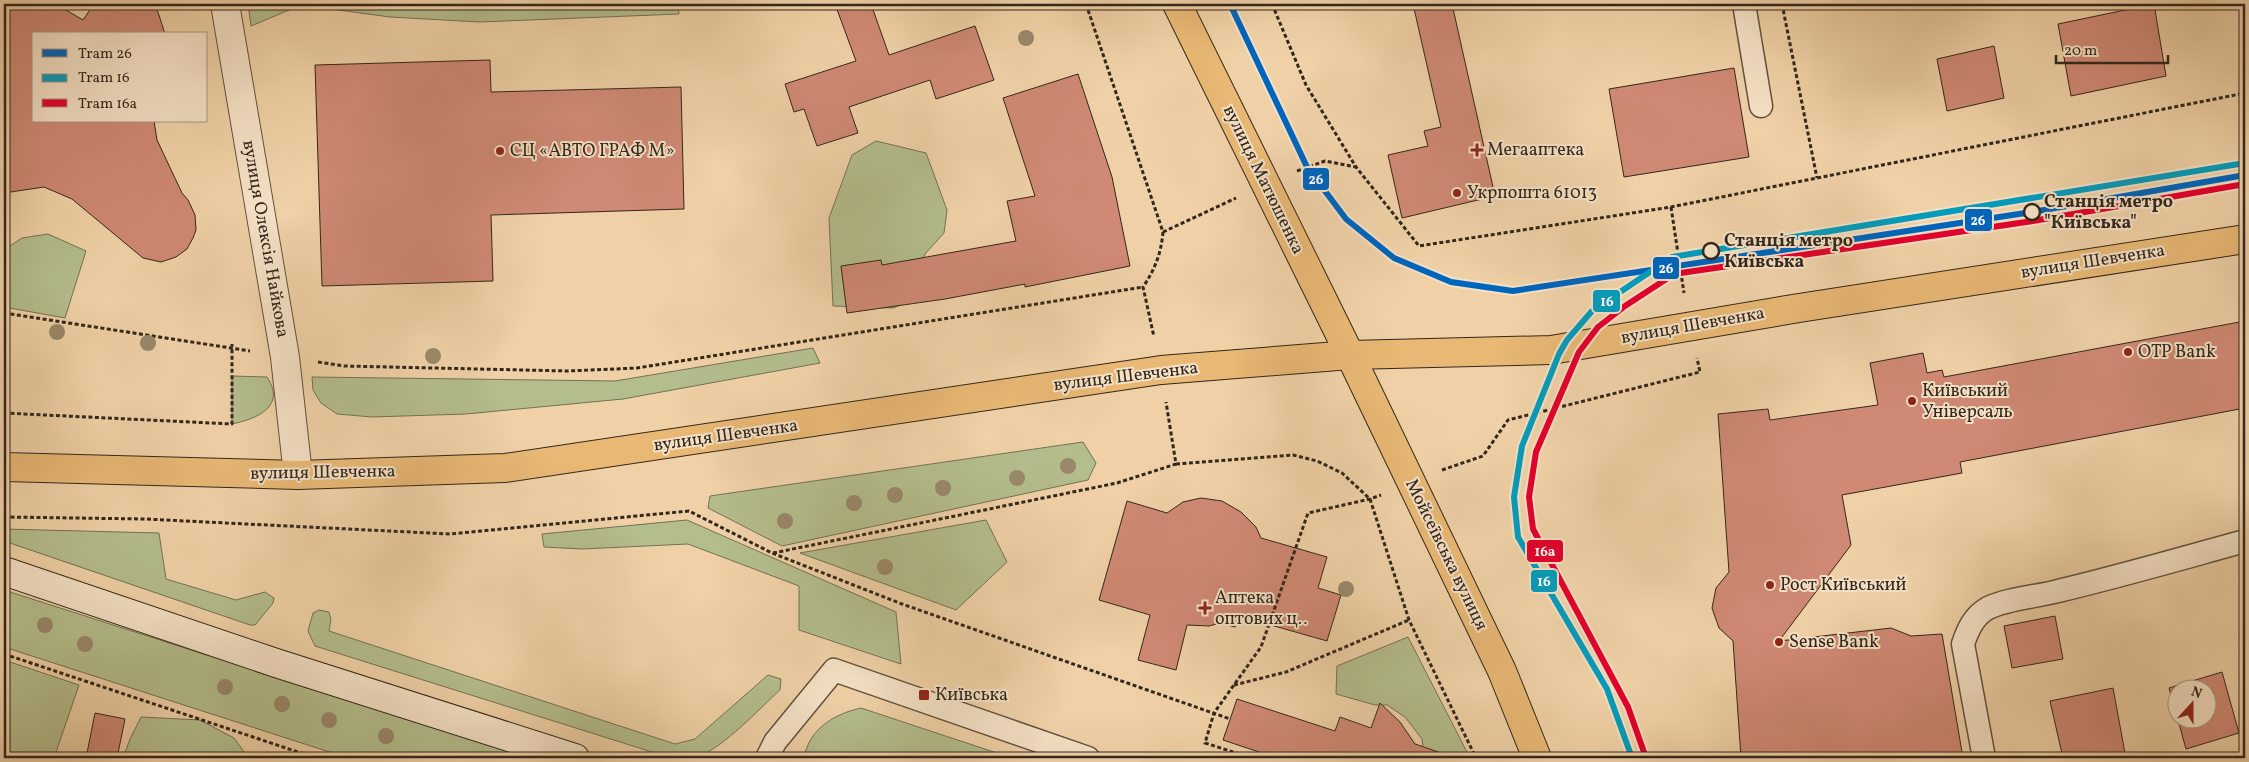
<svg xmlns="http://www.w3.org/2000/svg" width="2249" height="762" font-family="Vollkorn,serif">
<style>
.green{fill:#b4bd8c;stroke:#737254}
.building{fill:#d08974;stroke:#32271c}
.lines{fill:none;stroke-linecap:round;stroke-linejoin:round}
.service-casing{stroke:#62523f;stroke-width:25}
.minor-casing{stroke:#62523f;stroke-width:30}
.secondary-casing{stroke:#32271c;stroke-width:30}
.primary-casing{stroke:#32271c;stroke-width:30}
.path{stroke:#32271c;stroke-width:3;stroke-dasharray:4 2.5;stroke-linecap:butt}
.service{stroke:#f5e1c6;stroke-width:22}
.minor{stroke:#f5e1c6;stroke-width:28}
.secondary{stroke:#f5e1c6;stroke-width:28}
.primary{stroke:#e8b874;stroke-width:28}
.tram-1-casing{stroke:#f5e1c6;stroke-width:10}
.tram-2-casing{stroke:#f5e1c6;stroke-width:10}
.tram-3-casing{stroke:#f5e1c6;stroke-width:10}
.tram-1{stroke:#0065bd;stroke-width:6}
.tram-2{stroke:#059cbc;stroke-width:6}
.tram-3{stroke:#e4002b;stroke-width:6}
.tree{fill:#99886a}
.poi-dot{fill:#8f2418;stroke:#f5e1c6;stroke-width:2}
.stop-dot{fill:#f5e1c6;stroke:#32271c;stroke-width:2.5}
.labels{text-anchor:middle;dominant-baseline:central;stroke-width:4;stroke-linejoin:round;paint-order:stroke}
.poi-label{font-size:18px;fill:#32271c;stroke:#f5e1c6;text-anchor:start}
.street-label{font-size:18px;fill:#32271c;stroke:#f5e1c6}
.stop-label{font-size:18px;font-weight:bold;fill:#32271c;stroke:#f5e1c6;text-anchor:start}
.line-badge{stroke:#f5e1c6;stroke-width:2}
.badge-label{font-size:14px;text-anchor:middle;font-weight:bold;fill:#fff}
</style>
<rect width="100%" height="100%" fill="#f0d1a7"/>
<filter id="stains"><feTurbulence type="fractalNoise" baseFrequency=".004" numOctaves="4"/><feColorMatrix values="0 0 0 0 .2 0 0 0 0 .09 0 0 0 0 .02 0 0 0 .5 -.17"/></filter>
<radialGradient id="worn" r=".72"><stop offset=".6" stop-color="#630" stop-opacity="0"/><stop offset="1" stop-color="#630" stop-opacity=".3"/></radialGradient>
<g class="green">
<path d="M 248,4 L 678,4 L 679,14 L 480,22 L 390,17 L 301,5 L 251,26 Z"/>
<path d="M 876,141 L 926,153 L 947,210 L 944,233 L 925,254 L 917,275 L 915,299 L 893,308 L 833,306 L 829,218 L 852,155 Z"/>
<path d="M 48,234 L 86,251 L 65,318 L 4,307 L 4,250 L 22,238 Z"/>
<path d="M 813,348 L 820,363 L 623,399 L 466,414 L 372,417 L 337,414 L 321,403 L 313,390 L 312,377 L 615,381 Z"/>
<path d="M 232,376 L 267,377 C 287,407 256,419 232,424 Z"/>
<path d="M 1083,442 L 1096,463 L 1088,480 L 782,546 L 708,508 L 710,496 Z"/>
<path d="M 687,520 L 896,612 L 901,664 L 799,630 L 799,586 L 688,544 L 582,549 L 544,547 L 542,534 Z"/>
<path d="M 986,520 L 1007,562 L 956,610 L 800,553 Z"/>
<path d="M 4,529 L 159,533 L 166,579 L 236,600 L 265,592 L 274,598 L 273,603 L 255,625 L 250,625 L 4,541 Z"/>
<path d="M 4,590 L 528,758 L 348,758 L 4,647 Z"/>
<path d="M 319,610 L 329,612 L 331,620 L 329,631 L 675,744 L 695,739 L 768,675 L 781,679 L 780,690 C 758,710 725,746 698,757 C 691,760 679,758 671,758 L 315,646 L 308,631 L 313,613 Z"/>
<path d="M 1408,637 L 1470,758 L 1424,758 L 1422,739 L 1405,717 L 1387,705 L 1375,705 L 1336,694 L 1337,666 Z"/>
<path d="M 4,660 L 79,685 L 54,758 L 4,758 Z"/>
<path d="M 861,708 L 1012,758 L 804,758 C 809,729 834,714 861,708 Z"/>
<path d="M 141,717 L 200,720 L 234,738 L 245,753 L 242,758 L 123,758 L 130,739 Z"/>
</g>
<g class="building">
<path d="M 19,4 L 51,4 L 61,7 L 83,20 L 94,4 L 152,4 L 158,12 L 165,34 L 34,34 L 34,121 L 154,121 L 157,140 L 182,193 L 188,200 L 195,215 L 196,230 L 193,238 L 187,249 L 176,257 L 161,262 L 143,258 L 72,199 L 44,187 L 4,193 L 4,9 Z"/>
<path d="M 835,4 L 871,4 L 889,55 L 975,26 L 994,80 L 936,99 L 930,80 L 849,107 L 858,133 L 817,146 L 804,109 L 794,112 L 785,84 L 856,61 Z"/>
<path d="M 1413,4 L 1452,4 L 1495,196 L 1402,218 L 1388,155 L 1428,146 L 1424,131 L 1441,127 Z"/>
<path d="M 2154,4 L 2166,76 L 2071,96 L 2058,24 Z"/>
<path d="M 1994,46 L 2004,98 L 1947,111 L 1937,59 Z"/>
<path d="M 490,60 L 491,92 L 681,87 L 684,209 L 491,215 L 493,281 L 322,286 L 315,65 Z"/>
<path d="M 1734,68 L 1749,157 L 1624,177 L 1609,89 Z"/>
<path d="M 1078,74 L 1112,177 L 1130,266 L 1025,287 L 1025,284 L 945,299 L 847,313 L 841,266 L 881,260 L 882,265 L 1016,241 L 1007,201 L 1035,196 L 1003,98 Z"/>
<path d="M 2245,321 L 2245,408 L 1960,462 L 1962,473 L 1842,495 L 1851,545 L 1779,641 L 1891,628 L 1911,636 L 1942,634 L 1963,758 L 1741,758 L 1733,641 L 1719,628 L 1712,608 L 1716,588 L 1729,572 L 1718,414 L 1768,409 L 1770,420 L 1878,405 L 1870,363 L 1923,353 L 1927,373 L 1942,370 L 1944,377 Z"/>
<path d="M 1201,498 L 1222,501 L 1241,512 L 1256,527 L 1261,538 L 1327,557 L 1318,588 L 1341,595 L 1327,641 L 1239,616 L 1235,627 L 1220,623 L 1209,626 L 1187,625 L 1176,670 L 1138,660 L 1150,615 L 1099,600 L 1127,501 L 1167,513 L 1183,502 Z"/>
<path d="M 2055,616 L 2063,659 L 2012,668 L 2004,626 Z"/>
<path d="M 2222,672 L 2239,733 L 2186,749 L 2178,720 L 2206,720 L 2206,690 L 2176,690 L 2176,714 L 2169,688 Z"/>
<path d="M 2113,688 L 2125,753 L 2101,758 L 2063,758 L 2050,701 Z"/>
<path d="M 1237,699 L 1335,731 L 1340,717 L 1371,728 L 1380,703 L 1400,722 L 1415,744 L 1444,754 L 1443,758 L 1277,758 L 1223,740 Z"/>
<path d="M 95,713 L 125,719 L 117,758 L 86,758 Z"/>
</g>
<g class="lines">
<defs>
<g id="service">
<path d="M 1744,4 L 1761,106"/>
<path d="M 767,758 L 775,742 L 834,670 L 1088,758"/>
<path d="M 1984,758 L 1963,644 C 1968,629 1974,616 1988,608 C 2009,598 2036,597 2058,591 C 2121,576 2183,558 2245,541"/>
</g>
<path id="minor" d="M 225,4 L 285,357 L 298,475"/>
<path id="secondary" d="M 4,571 L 276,663 L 575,758"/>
<g id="primary">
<path d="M 1177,4 L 1350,355 L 1502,671 L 1537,758"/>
<path d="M 4,467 L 298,475 L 505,468 L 1161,370 L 1350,355 L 1551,350 L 1799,308 L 2245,239"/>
</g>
</defs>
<use href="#service" class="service-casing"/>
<use href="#minor" class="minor-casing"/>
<use href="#secondary" class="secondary-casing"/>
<use href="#primary" class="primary-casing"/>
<g class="path">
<path d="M 1086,4 L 1163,232 C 1161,254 1155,269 1143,287 L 1154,337"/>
<path d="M 1272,4 L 1306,85 L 1356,167 L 1419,246 L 1671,207 L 2245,93"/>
<path d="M 1782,4 L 1817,178"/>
<path d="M 1297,171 L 1325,161 L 1356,167"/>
<path d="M 1671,207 L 1684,293"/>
<path d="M 1163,232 L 1236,198"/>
<path d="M 4,313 L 250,351"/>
<path d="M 318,362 L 344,366 L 568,371 L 637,368 L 1143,287"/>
<path d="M 4,413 L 232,424 L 232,344"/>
<path d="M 1176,464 L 1293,455 L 1317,461 L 1342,473 L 1370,499 L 1409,620 L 1476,758"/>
<path d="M 1442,470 L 1483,456 L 1508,420 L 1700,372 L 1697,358"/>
<path d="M 4,517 L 145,519 L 450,534 L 689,511 L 772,553 L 902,604 L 1230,719"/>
<path d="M 773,553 L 1117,483 L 1176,464 L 1166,402"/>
<path d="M 4,654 L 316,758"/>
<path d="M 1234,685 L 1286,672 L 1409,620"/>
<path d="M 1252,758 L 1205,743 L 1214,713 L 1261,647 L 1308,513 L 1370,499 L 1381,495"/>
</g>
<use href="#service" class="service"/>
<use href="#minor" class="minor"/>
<use href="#secondary" class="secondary"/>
<use href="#primary" class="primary"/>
<defs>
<path id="tram-1" d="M 1230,4 L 1307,167 L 1346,219 L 1394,258 L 1451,282 L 1513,291 L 2032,212 L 2245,175"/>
<path id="tram-2" d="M 1631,755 L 1607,689 L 1518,537 L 1514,497 L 1522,446 L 1559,354 L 1567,340 L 1592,311 L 1672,257 L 2245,163"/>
<path id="tram-3" d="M 1645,755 L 1628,707 L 1533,529 L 1529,497 L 1536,452 L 1579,352 L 1598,327 L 1625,306 L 1674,274 L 2033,221 L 2245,184"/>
</defs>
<use href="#tram-1" class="tram-1-casing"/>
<use href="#tram-2" class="tram-2-casing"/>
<use href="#tram-3" class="tram-3-casing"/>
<use href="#tram-1" class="tram-1"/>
<use href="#tram-2" class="tram-2"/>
<use href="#tram-3" class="tram-3"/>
</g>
<g class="tree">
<circle cx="1026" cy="38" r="8"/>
<circle cx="57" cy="332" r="8"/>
<circle cx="148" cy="343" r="8"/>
<circle cx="433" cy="356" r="8"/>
<circle cx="1068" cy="466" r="8"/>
<circle cx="1017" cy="478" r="8"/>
<circle cx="943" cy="488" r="8"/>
<circle cx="895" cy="495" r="8"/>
<circle cx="854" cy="503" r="8"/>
<circle cx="785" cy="521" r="8"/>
<circle cx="885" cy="567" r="8"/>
<circle cx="1346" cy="589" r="8"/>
<circle cx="45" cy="625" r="8"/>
<circle cx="85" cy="644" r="8"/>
<circle cx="225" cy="687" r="8"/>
<circle cx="282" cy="704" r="8"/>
<circle cx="329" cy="720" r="8"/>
<circle cx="386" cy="736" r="8"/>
</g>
<g class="poi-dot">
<path d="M1474.5 142.5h5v5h5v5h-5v5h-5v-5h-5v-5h5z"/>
<circle cx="500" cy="151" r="5"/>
<circle cx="1457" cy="193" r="5"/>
<circle cx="2128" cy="352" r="5"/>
<circle cx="1912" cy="401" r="5"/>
<circle cx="1770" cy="585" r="5"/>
<path d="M1202.5 600.5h5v5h5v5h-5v5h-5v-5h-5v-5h5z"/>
<circle cx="1779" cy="642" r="5"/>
<rect x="918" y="689" width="12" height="12" rx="2.5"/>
</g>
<g class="stop-dot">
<circle cx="2032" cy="212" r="8"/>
<circle cx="1711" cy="251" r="8"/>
</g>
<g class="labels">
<g class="poi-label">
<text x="1487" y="150">Мегааптека</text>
<text x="510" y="151">СЦ «АВТО ГРАФ М»</text>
<text x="1467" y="193">Укрпошта 61013</text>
<text x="2138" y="352">OTP Bank</text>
<text x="1922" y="391">Київський<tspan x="1922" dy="21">Універсаль</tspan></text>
<text x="1780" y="585">Рост Київський</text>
<text x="1215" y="598">Аптека<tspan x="1215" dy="21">оптових ц‥</tspan></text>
<text x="1789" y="642">Sense Bank</text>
<text x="935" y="695">Київська</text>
</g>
<g class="street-label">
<text transform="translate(1263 180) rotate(64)">вулиця Матюшенка</text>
<text transform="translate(265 239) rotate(80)">вулиця Олексія Найкова</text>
<text transform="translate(2093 262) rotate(-9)">вулиця Шевченка</text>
<text transform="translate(1693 326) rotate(-10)">вулиця Шевченка</text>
<text transform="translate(1126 377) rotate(-7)">вулиця Шевченка</text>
<text transform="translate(726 436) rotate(-8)">вулиця Шевченка</text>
<text transform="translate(323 473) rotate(-1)">вулиця Шевченка</text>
<text transform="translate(1446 555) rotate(64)">Мойсеївська вулиця</text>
</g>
<g class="stop-label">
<text x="2044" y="202">Станція метро<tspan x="2044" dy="21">"Київська"</tspan></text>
<text x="1724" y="241">Станція метро<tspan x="1724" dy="21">Київська</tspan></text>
</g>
</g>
<g class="line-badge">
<rect x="1302" y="167" width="28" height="24" rx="5" fill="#0065bd"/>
<rect x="1964" y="208" width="29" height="24" rx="5" fill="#0065bd"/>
<rect x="1652" y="256" width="28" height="24" rx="5" fill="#0065bd"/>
<rect x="1592" y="289" width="29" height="24" rx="5" fill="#059cbc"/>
<rect x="1526" y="539" width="38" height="24" rx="5" fill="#e4002b"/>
<rect x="1530" y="569" width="28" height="24" rx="5" fill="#059cbc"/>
</g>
<g class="badge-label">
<text x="1316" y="184">26</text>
<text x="1978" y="225">26</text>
<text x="1666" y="273">26</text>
<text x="1607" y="306">16</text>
<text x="1545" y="556">16a</text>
<text x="1544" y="586">16</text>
</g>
<rect width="2249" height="762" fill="none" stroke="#f0d1a7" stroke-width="20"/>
<rect x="5" y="5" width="2239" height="752" fill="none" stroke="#32271c" stroke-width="2.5"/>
<rect x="10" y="10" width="2229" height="742" fill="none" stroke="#32271c"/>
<rect x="32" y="32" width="175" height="90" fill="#f5e1c6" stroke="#a79782"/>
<rect x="42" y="49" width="25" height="8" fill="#0065bd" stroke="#a79782"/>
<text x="78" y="58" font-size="15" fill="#32271c">Tram 26</text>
<rect x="42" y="74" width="25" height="8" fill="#059cbc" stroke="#a79782"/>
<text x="78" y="82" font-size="15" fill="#32271c">Tram 16</text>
<rect x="42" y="99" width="25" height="8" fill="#e4002b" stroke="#a79782"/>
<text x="78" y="108" font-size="15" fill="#32271c">Tram 16a</text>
<g transform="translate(2192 704) rotate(21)"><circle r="24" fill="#f5e1c6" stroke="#a79782"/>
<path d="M0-4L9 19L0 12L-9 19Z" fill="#8f2418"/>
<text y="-8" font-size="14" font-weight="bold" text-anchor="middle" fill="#32271c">N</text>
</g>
<path d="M2056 55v8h112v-8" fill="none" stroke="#32271c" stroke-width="2.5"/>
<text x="2064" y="55" font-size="15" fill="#32271c" stroke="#f5e1c6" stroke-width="4" paint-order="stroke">20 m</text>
<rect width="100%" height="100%" filter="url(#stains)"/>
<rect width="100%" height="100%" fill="url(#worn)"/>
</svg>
